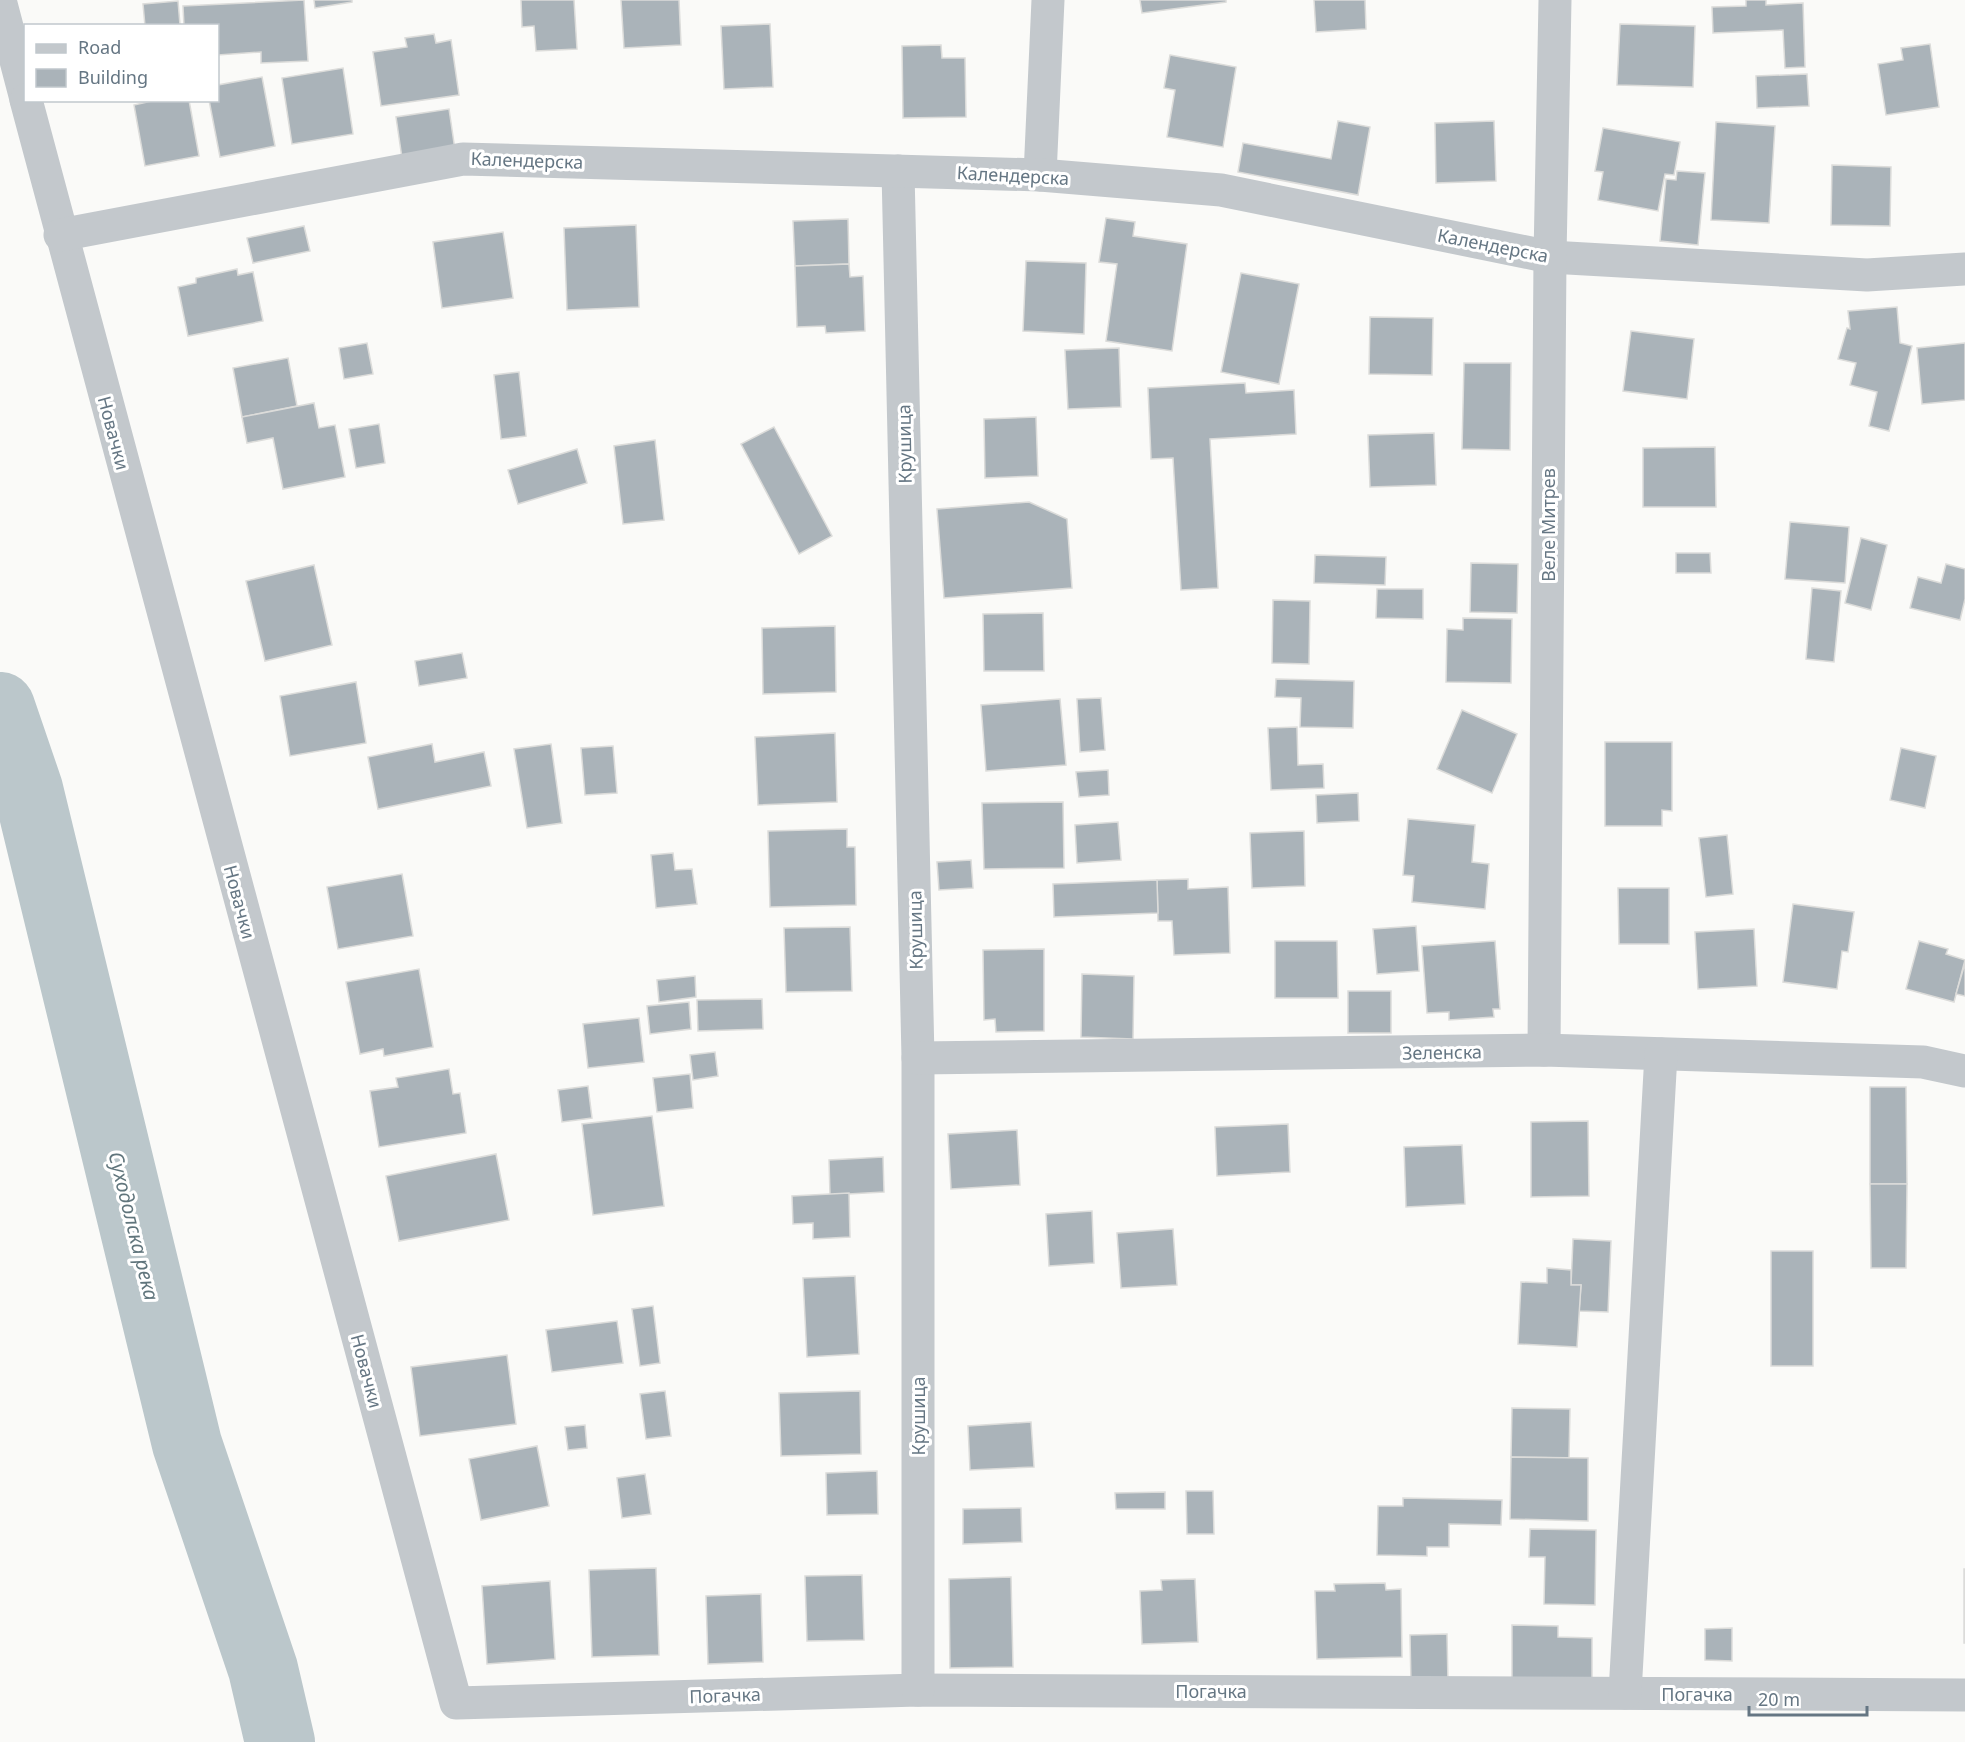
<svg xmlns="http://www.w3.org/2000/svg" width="1965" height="1742" font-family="'Noto Sans',sans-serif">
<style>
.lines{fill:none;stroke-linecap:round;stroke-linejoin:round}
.river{stroke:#bbc7cb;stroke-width:70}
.building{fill:#aab3b9;stroke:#dcdcda;stroke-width:1.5}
.minor{stroke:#c3c8cc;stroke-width:33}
.labels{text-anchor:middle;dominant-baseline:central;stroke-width:6;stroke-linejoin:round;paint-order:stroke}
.street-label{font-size:18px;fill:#657683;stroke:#fff}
.water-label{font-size:20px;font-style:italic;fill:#60757c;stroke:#fff}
</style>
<rect width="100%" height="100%" fill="#fafaf8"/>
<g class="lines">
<path class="river" d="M 0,707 L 28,789 L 187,1444 L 263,1669 L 280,1742"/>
</g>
<g class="building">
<path d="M 304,0 L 308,61 L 261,63 L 261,52 L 218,55 L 218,26 L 184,26 L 183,6 Z"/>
<path d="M 314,0 L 352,0 L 352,2 L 315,8 Z"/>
<path d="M 521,0 L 574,0 L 577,49 L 536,51 L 534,26 L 522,27 Z"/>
<path d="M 621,0 L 679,0 L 681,45 L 624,48 Z"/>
<path d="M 1140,0 L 1226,0 L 1226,2 L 1142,13 Z"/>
<path d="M 1314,0 L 1365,0 L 1366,29 L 1316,32 Z"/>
<path d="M 1746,0 L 1766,0 L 1766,5 L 1803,3 L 1805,67 L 1785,68 L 1783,30 L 1713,33 L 1712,7 L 1746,6 Z"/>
<path d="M 178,1 L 180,25 L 145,26 L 143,4 Z"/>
<path d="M 770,24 L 773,87 L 724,89 L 721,26 Z"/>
<path d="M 1620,24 L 1695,26 L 1693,87 L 1617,85 Z"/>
<path d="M 434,34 L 436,43 L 451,40 L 459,95 L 381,106 L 373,52 L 407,47 L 405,38 Z"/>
<path d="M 1930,44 L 1939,107 L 1886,115 L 1878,64 L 1903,60 L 1901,48 Z"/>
<path d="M 941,45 L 942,58 L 965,58 L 966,117 L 903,118 L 902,46 Z"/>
<path d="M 1170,55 L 1236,67 L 1223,147 L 1167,137 L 1175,90 L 1164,88 Z"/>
<path d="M 343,68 L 353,134 L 292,144 L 282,78 Z"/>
<path d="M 1807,74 L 1809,106 L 1757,108 L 1756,76 Z"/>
<path d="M 262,77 L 275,146 L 220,157 L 209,100 L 218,100 L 218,85 Z"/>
<path d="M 156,100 L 189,100 L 199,156 L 145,166 L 134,105 Z"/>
<path d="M 449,109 L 455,150 L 402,158 L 396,117 Z"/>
<path d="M 1338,121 L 1370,127 L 1358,195 L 1238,172 L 1243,143 L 1331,159 Z"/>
<path d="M 1494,121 L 1496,181 L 1436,183 L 1435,123 Z"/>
<path d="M 1716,122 L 1775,126 L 1769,223 L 1711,220 Z"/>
<path d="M 1603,128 L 1680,142 L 1674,175 L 1665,174 L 1658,211 L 1598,200 L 1603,172 L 1595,171 Z"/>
<path d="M 1832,165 L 1891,167 L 1890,226 L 1831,225 Z"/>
<path d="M 1677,171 L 1705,173 L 1698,245 L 1660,241 L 1666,179 L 1676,180 Z"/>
<path d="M 1106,218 L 1135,222 L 1133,236 L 1187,244 L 1172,351 L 1106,341 L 1117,264 L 1099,262 Z"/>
<path d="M 848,219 L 849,264 L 795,266 L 793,221 Z"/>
<path d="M 636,225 L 639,307 L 567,310 L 564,228 Z"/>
<path d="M 304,226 L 310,251 L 253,263 L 247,238 Z"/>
<path d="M 503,232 L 513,298 L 442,308 L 433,242 Z"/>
<path d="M 1026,261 L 1086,263 L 1084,334 L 1023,331 Z"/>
<path d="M 849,264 L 850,277 L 863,276 L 865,331 L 826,333 L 825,326 L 797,327 L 795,266 Z"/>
<path d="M 237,269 L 238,275 L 253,272 L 263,321 L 188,336 L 178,287 L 196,283 L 196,278 Z"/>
<path d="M 1241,273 L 1299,284 L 1279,384 L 1221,372 Z"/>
<path d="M 1897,307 L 1900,343 L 1912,346 L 1889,431 L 1869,426 L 1877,392 L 1850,385 L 1856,363 L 1838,359 L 1847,328 L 1850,329 L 1848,311 Z"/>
<path d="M 1370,317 L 1433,318 L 1432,375 L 1369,374 Z"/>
<path d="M 1631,331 L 1694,339 L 1687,399 L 1623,391 Z"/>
<path d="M 367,343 L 373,374 L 344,379 L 339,348 Z"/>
<path d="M 1965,343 L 1965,400 L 1922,404 L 1917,348 Z"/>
<path d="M 1119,348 L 1121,407 L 1068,409 L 1065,350 Z"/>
<path d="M 288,358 L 297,406 L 242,417 L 233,368 Z"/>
<path d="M 1464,363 L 1511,363 L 1510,450 L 1462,449 Z"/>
<path d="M 519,372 L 526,436 L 501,439 L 494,375 Z"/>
<path d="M 1245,383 L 1246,393 L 1294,390 L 1296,434 L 1210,439 L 1218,588 L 1181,590 L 1173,458 L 1151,459 L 1148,388 Z"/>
<path d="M 314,403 L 319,428 L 335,425 L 345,477 L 283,489 L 273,438 L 247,443 L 242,417 Z"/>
<path d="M 1036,417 L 1038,476 L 985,478 L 984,419 Z"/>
<path d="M 379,424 L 385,463 L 356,468 L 349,429 Z"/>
<path d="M 774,427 L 832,536 L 799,554 L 741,444 Z"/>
<path d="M 1434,433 L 1436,485 L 1370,487 L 1368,435 Z"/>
<path d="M 655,440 L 664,520 L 623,524 L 614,446 Z"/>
<path d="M 1715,447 L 1716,507 L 1643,507 L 1643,448 Z"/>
<path d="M 577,449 L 587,483 L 518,504 L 508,470 Z"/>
<path d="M 1029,502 L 1067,519 L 1072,588 L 944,598 L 937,509 Z"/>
<path d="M 1790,522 L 1849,527 L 1845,583 L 1785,579 Z"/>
<path d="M 1861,538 L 1887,545 L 1871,610 L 1845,603 Z"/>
<path d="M 1676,553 L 1710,553 L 1711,573 L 1676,573 Z"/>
<path d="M 1315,555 L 1386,557 L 1385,585 L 1314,583 Z"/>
<path d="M 1471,563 L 1518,564 L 1517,613 L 1470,612 Z"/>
<path d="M 1946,564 L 1965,569 L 1965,599 L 1960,620 L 1910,608 L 1918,577 L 1941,583 Z"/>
<path d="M 314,565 L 332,645 L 265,661 L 246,581 Z"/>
<path d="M 1812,588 L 1841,591 L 1834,662 L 1806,659 Z"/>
<path d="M 1377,589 L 1423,589 L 1423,619 L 1376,618 Z"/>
<path d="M 1273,600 L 1310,601 L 1309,664 L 1272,663 Z"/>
<path d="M 1043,613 L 1044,671 L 984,671 L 983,614 Z"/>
<path d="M 1463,618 L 1512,619 L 1511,683 L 1446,682 L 1447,629 L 1463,630 Z"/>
<path d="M 835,626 L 836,692 L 763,694 L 762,628 Z"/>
<path d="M 462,653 L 467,678 L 419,686 L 415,661 Z"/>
<path d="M 1276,679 L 1354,681 L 1353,728 L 1300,727 L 1301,698 L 1275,697 Z"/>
<path d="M 356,682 L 366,743 L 290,756 L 280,696 Z"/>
<path d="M 1101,698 L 1105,750 L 1080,752 L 1077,699 Z"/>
<path d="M 1060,699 L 1066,765 L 986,771 L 981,705 Z"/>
<path d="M 1462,710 L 1517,734 L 1492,793 L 1437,769 Z"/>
<path d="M 1297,727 L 1298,765 L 1323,764 L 1324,788 L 1271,790 L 1268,728 Z"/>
<path d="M 835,733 L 837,802 L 758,805 L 755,737 Z"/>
<path d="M 1605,742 L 1672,742 L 1672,811 L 1662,810 L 1662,826 L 1605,826 Z"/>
<path d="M 432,744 L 435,762 L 484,752 L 491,786 L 378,809 L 368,757 Z"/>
<path d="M 551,744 L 562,823 L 527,828 L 514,749 Z"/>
<path d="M 613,746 L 617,793 L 585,795 L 581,748 Z"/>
<path d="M 1901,748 L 1936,756 L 1925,808 L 1890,800 Z"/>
<path d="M 1108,770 L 1109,795 L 1079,797 L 1076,772 Z"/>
<path d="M 1358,793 L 1359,821 L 1317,823 L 1316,795 Z"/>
<path d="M 1063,802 L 1064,868 L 984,869 L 982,803 Z"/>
<path d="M 1408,819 L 1475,825 L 1472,862 L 1489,864 L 1485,909 L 1412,902 L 1414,876 L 1403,875 Z"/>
<path d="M 1118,822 L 1121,860 L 1077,863 L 1075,825 Z"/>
<path d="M 847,829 L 847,847 L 855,847 L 856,905 L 770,907 L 768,831 Z"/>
<path d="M 1304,831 L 1305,886 L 1252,888 L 1250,833 Z"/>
<path d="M 1727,835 L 1733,894 L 1706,897 L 1699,838 Z"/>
<path d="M 673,853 L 675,870 L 692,869 L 697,904 L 656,908 L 651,855 Z"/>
<path d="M 971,860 L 973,888 L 939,890 L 937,862 Z"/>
<path d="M 402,874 L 413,936 L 338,949 L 327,887 Z"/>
<path d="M 1188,879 L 1188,889 L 1228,887 L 1230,953 L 1174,955 L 1172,921 L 1158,921 L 1157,880 Z"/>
<path d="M 1157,880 L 1158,913 L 1054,917 L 1053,884 Z"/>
<path d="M 1618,888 L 1669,888 L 1669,944 L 1619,944 Z"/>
<path d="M 1793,904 L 1854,912 L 1848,952 L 1842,951 L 1837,989 L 1783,982 Z"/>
<path d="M 1416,926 L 1419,971 L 1377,974 L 1373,929 Z"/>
<path d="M 850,927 L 852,991 L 786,992 L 784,928 Z"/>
<path d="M 1754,929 L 1757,986 L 1698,989 L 1695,932 Z"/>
<path d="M 1275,941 L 1337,941 L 1338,998 L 1275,998 Z"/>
<path d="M 1495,941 L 1500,1009 L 1493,1009 L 1494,1017 L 1449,1020 L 1449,1012 L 1427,1013 L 1422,946 Z"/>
<path d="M 1919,941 L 1948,949 L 1946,954 L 1965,960 L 1954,1002 L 1906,989 Z"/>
<path d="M 1044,949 L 1044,1031 L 996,1032 L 995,1019 L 984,1020 L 983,950 Z"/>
<path d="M 1965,963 L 1965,996 L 1956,994 Z"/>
<path d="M 419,969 L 433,1047 L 384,1056 L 383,1049 L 360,1054 L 346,982 Z"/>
<path d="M 1082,974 L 1134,976 L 1133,1039 L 1081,1037 Z"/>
<path d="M 695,976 L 696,997 L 659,1002 L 657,980 Z"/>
<rect x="1348" y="991" width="43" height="42"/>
<path d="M 762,999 L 763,1029 L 698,1031 L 697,1000 Z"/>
<path d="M 689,1002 L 691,1029 L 650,1034 L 647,1006 Z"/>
<path d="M 639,1018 L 644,1062 L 588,1068 L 583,1024 Z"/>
<path d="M 715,1052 L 718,1076 L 693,1080 L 690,1055 Z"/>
<path d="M 449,1069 L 453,1094 L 460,1093 L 466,1133 L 379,1147 L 370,1091 L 398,1087 L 396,1078 Z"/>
<path d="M 690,1074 L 693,1108 L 657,1112 L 653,1078 Z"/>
<path d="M 588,1086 L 592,1118 L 562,1122 L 558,1090 Z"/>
<path d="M 1870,1087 L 1906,1087 L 1907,1184 L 1870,1184 Z"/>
<path d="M 652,1116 L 664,1206 L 593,1215 L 582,1124 Z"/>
<path d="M 1588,1121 L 1589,1196 L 1531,1197 L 1531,1122 Z"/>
<path d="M 1288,1124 L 1290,1172 L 1217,1176 L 1215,1127 Z"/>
<path d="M 1017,1130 L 1020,1185 L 951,1189 L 948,1134 Z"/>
<path d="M 1462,1145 L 1465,1204 L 1406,1207 L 1404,1147 Z"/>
<path d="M 496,1154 L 509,1220 L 399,1241 L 386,1176 Z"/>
<path d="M 883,1157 L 884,1192 L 830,1195 L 829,1160 Z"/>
<path d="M 1870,1184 L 1907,1184 L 1906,1268 L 1871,1268 Z"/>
<path d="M 849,1193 L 850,1237 L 813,1239 L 813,1223 L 793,1224 L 792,1196 Z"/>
<path d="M 1092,1211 L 1094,1263 L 1049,1266 L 1046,1214 Z"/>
<path d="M 1173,1229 L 1177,1285 L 1121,1288 L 1117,1233 Z"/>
<path d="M 1573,1239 L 1611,1241 L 1608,1312 L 1579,1311 L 1581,1285 L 1571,1285 Z"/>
<rect x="1771" y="1251" width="42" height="115"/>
<path d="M 1547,1268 L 1571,1270 L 1571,1285 L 1581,1285 L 1577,1347 L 1518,1344 L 1521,1282 L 1547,1283 Z"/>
<path d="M 855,1276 L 859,1354 L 807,1357 L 803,1278 Z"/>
<path d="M 653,1306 L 660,1363 L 640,1366 L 632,1309 Z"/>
<path d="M 617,1321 L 623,1363 L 552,1372 L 546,1330 Z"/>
<path d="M 507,1355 L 516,1424 L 420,1436 L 411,1367 Z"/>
<path d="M 665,1391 L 671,1436 L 646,1439 L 640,1394 Z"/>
<path d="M 860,1391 L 861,1454 L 781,1456 L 779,1393 Z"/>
<path d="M 1512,1408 L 1570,1409 L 1569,1458 L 1511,1457 Z"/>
<path d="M 1031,1422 L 1034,1467 L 970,1470 L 968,1426 Z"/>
<path d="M 585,1425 L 587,1448 L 568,1450 L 565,1427 Z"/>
<path d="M 537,1446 L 549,1506 L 481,1520 L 469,1459 Z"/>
<path d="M 1511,1457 L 1588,1458 L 1588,1521 L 1510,1519 Z"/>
<path d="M 877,1471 L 878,1514 L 827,1515 L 826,1473 Z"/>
<path d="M 645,1474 L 651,1514 L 622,1518 L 617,1478 Z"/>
<path d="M 1186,1491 L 1213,1491 L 1214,1534 L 1187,1534 Z"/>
<path d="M 1165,1492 L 1165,1509 L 1116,1509 L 1115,1493 Z"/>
<path d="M 1403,1498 L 1502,1500 L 1501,1525 L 1449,1524 L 1449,1547 L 1427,1547 L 1427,1556 L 1377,1555 L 1378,1506 L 1403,1506 Z"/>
<path d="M 1021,1508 L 1022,1542 L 963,1544 L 963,1509 Z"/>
<path d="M 1530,1529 L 1596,1530 L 1595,1605 L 1544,1604 L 1545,1557 L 1529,1557 Z"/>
<path d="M 656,1568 L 659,1655 L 592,1657 L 589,1570 Z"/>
<rect x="1964" y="1569" width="1" height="74"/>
<path d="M 862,1575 L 864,1640 L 807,1641 L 805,1576 Z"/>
<path d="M 1011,1577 L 1013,1667 L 950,1668 L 949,1579 Z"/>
<path d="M 1195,1579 L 1198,1642 L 1142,1644 L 1140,1591 L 1162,1590 L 1161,1580 Z"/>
<path d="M 550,1581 L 555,1659 L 487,1664 L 482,1586 Z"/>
<path d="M 1385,1583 L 1386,1590 L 1401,1589 L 1402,1657 L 1317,1659 L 1315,1591 L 1335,1591 L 1334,1584 Z"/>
<path d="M 761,1594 L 763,1662 L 708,1664 L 706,1596 Z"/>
<path d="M 1512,1625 L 1558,1626 L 1558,1637 L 1592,1638 L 1592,1683 L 1512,1682 Z"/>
<path d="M 1732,1628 L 1732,1661 L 1705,1660 L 1705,1629 Z"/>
<path d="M 1447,1634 L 1448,1683 L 1411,1685 L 1410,1635 Z"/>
</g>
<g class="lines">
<g class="minor">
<path d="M 0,0 L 26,99"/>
<path d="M 26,100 L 456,1703 L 918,1690 L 1965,1695"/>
<path d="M 898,171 L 918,1058 L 918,1690"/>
<path d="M 1040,175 L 1048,0"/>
<path d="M 60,235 L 463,159 L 1040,175 L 1221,190 L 1550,257 L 1867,275 L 1965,269"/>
<path d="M 1544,1050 L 1550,257 L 1555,0"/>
<path d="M 918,1058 L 1544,1050 L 1923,1062 L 1965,1071"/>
<path d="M 1625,1693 L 1661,1054"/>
</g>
</g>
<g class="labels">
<g class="street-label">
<text transform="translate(527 160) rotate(2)">Календерска</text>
<text transform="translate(1013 175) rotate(3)">Календерска</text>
<text transform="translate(1493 245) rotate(11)">Календерска</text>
<text transform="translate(114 433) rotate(75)">Новачки</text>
<text transform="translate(904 444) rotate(-91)">Крушица</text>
<text transform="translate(1548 525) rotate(-90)">Веле Митрев</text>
<text transform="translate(240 902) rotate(75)">Новачки</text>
<text transform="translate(915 930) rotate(-91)">Крушица</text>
<text transform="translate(1442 1052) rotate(-1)">Зеленска</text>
<text transform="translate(367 1371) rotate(75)">Новачки</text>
<text transform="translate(918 1416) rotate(-90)">Крушица</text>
<text x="1211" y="1691">Погачка</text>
<text x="1697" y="1694">Погачка</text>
<text transform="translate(725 1695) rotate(-2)">Погачка</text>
</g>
<g class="water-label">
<text transform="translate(134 1226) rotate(76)">Суходолска река</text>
</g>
</g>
<rect x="24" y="24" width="195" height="78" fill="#ffffff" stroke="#c1c8cd" stroke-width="1.5"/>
<rect x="36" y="44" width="30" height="9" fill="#c3c8cc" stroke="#c1c8cd" stroke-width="1.5"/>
<text x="78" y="54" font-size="18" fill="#657683">Road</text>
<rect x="36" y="69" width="30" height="18" fill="#aab3b9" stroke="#c1c8cd" stroke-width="1.5"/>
<text x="78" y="84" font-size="18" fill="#657683">Building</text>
<path d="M1749 1706v9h118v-9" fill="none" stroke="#657683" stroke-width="3"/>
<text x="1758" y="1706" font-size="18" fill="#657683" stroke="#ffffff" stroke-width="4.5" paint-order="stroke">20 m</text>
</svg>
